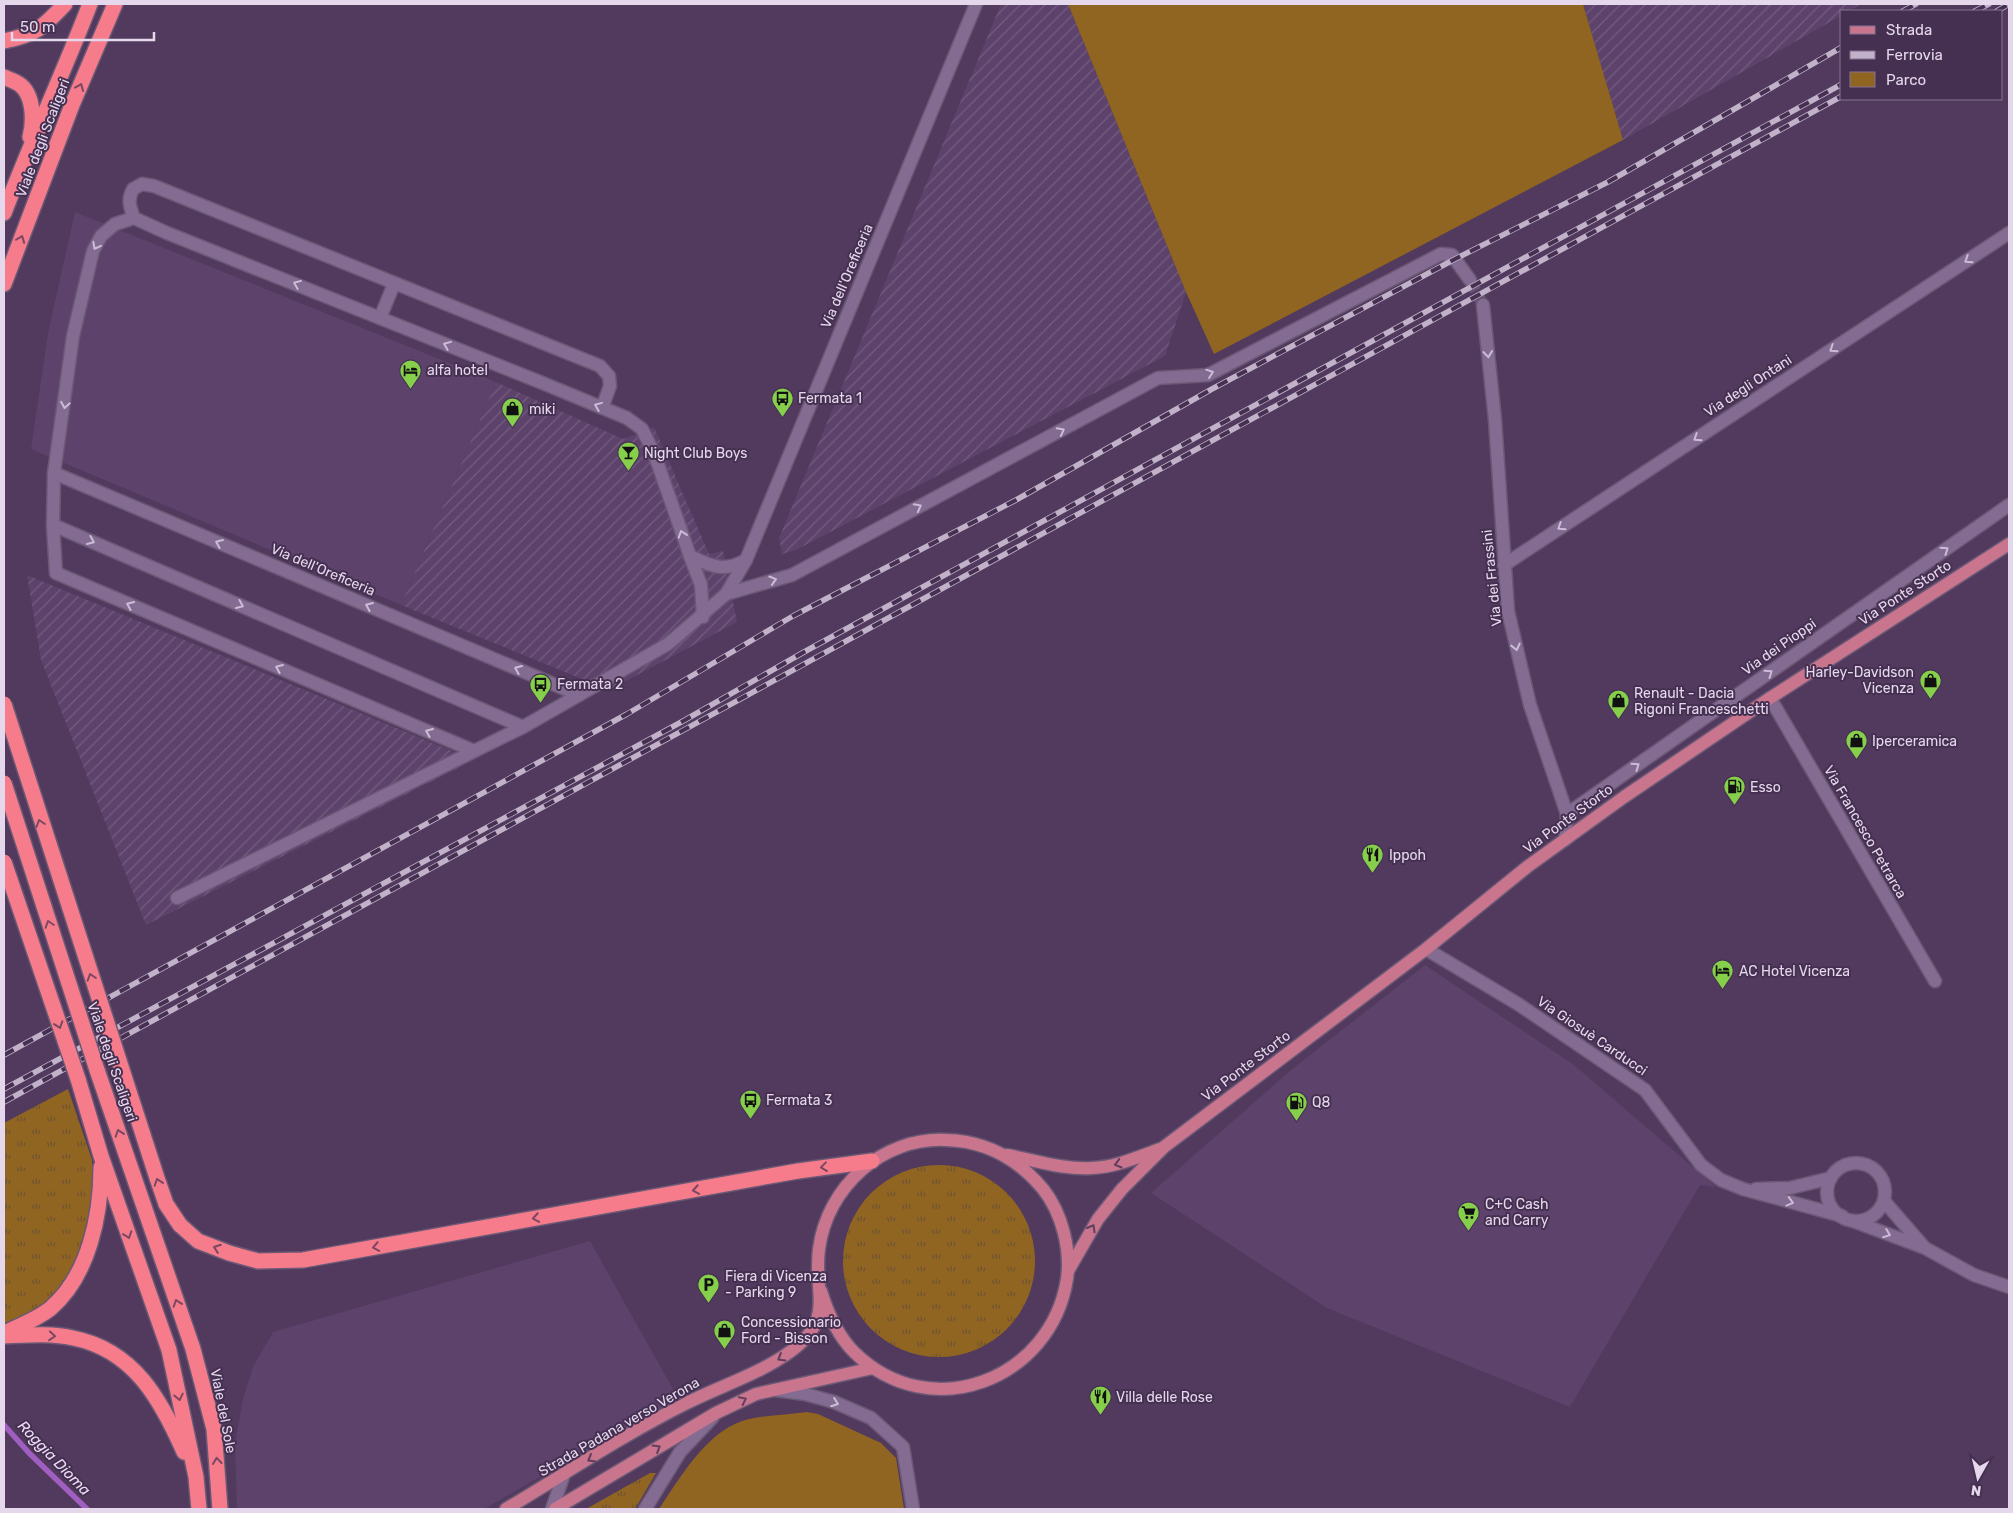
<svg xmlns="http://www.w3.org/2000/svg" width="2013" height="1513" font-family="Rubik,sans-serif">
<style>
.built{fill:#5d426b}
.industrial{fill:url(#industrial-furrows)}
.grass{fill:url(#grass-tufts)}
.park{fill:#906421}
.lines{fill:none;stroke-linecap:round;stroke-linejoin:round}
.stream{stroke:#a05fc0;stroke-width:5.5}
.minor-tunnel{stroke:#675273;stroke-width:12;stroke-dasharray:12 6;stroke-linecap:butt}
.minor-casing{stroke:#6a5875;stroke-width:15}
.major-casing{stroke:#6a5875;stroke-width:15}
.highway-casing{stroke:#6a5875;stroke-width:18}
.minor{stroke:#836b91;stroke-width:12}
.major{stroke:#c8758d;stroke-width:12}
.highway{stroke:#f67c8b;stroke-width:15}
.rail-casing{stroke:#c1b2ca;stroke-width:5.5}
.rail{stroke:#463052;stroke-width:4;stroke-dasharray:11;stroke-linecap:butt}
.highway-bridge-casing{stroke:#6a5875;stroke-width:18;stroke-linecap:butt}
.highway-bridge{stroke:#f67c8b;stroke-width:15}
.oneway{stroke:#7b4763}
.oneway2{stroke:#ccbdd6}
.oneway3{stroke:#603e5e}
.labels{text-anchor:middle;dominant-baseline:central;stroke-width:4;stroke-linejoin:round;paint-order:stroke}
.street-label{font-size:14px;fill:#e5d8ed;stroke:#463052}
.poi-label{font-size:14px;fill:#e5d8ed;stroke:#463052;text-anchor:start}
.water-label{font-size:15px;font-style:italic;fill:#edddf6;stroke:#463052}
</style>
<defs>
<pattern id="industrial-furrows" width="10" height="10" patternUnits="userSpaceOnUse" patternTransform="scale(1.25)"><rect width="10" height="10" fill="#5d426b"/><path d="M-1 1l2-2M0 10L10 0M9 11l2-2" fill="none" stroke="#745d80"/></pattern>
<pattern id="grass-tufts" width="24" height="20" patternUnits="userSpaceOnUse" patternTransform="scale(1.25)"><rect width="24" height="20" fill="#906421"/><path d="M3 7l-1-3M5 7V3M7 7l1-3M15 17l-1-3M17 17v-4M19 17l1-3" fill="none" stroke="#6e5432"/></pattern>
</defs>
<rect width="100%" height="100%" fill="#513a5d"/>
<g class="built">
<path d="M 75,212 L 496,382 L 401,605 L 31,449 L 48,333 Z"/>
<path d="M 1425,965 L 1574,1065 L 1716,1187 L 1700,1185 L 1570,1407 L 1327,1308 L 1151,1193 L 1291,1070 Z"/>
<path d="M 590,1241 L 678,1398 L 484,1509 L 237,1509 L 235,1443 L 243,1399 L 253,1367 L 273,1332 Z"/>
</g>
<g class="industrial">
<path d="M 1001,4 L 1068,4 L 1186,292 L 1165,356 L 796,550 L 782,554 L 779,538 Z"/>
<path d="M 1583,4 L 1861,4 L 1848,11 L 1842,11 L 1842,15 L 1623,140 Z"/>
<path d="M 496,382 L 623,439 L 654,427 L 709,554 L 723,551 L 737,622 L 609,690 L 401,605 Z"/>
<path d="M 27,575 L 474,760 L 146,925 L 41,660 Z"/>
</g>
<g class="grass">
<path d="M 68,1089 L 92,1160 L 94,1191 L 93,1224 L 74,1274 L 43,1308 L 4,1327 L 4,1123 Z"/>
<circle cx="939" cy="1261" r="96"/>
<path d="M 650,1473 L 656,1473 L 635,1509 L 586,1509 Z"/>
</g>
<g class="park">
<path d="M 1068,4 L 1583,4 L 1623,140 L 1214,354 L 1186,292 Z"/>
<path d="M 807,1412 L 818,1414 L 881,1443 L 896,1458 L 904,1509 L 659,1509 C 679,1479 706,1433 742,1421 C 762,1415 786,1415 807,1412 Z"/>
</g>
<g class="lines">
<path class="stream" d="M 4,1425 L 29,1453 L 87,1509"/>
<path class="minor-tunnel" d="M 1470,280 L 1483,305"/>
<defs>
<g id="minor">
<path d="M 134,218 L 115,224 L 101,236 L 93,251 L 73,336 L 54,473 L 53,525 L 523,727"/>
<path d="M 1483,305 L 1495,420 L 1508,611 L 1530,705 L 1567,814 L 1565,840"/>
<path d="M 380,318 L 394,284"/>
<path d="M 602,408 L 610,386 L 609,376 L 600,366 L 154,186 L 142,184 L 133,189 C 127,200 130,207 134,218 L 167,233 L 545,384 L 627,418 L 642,429 L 654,453 L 690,556 C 711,566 724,573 746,560"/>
<path d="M 54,473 L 579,695"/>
<path d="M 53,525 L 56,573 L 474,751"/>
<path d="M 690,556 L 701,585 L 703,617"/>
<path d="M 1504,565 L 2009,233"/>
<path d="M 726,594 L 792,575 L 1158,378 L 1208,375 L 1441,254 L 1452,255 L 1470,280"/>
<path d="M 1770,698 L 1935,981"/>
<path d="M 1567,814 L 2009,505"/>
<path d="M 177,898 L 523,727 L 668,644 L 726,594 L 746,560 L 976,4"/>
<path d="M 1426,949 L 1518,1004 L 1645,1090 L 1701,1165 L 1721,1180 L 1743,1189 L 1842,1216"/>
<circle cx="1856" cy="1192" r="29"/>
<path d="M 1756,1189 L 1790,1188 L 1831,1178"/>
<path d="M 1884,1201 L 1923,1246"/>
<path d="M 1853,1221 L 1925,1248 L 1974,1275 L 2009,1287"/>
<path d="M 775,1390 L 805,1394 L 834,1402 L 871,1418 L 903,1447 L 913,1509"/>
<path d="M 552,1509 L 564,1474"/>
<path d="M 645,1509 L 680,1452 L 713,1417"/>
</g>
<g id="major">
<path d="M 1007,1155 C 1034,1160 1064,1170 1092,1168 C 1116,1167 1138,1157 1160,1149"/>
<path d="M 1068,1271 L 1098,1219 L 1122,1189 L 1164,1147 L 1426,949 L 1527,867 L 1624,797 L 1770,698 L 2009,544"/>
<path d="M 506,1509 C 565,1474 623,1435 685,1404 C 720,1386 760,1374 791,1351 C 836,1318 813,1293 819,1249 C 827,1187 882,1137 946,1140 C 985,1141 1018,1159 1043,1189 C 1062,1213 1071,1249 1067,1279 C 1051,1380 930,1427 854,1352 C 837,1335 828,1314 821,1291"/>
<path d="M 555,1509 L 716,1413 L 756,1394 L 873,1368"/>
</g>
<g id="highway">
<path d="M 4,41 C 37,34 42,28 65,4"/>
<path d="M 4,77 C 8,79 15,81 19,84 C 34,94 34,121 30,137"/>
<path d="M 4,213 C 31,142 63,74 90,4"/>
<path d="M 4,284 L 72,105 L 115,4"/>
<path d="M 97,1070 L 193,1349 L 214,1429 L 220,1509"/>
<path d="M 78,1079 L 101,1156 L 169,1350 L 196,1477 L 199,1509"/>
<path d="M 180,1225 L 198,1241 L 229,1253 L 258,1261 L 303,1260 L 798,1171 L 872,1161"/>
<path d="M 4,1333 C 19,1326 38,1319 51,1308 C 89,1275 101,1215 101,1167"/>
<path d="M 4,1336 C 27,1335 51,1333 73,1338 C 134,1350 161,1400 184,1452"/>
</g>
</defs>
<use href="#minor" class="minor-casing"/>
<use href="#major" class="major-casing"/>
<use href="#highway" class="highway-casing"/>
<use href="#minor" class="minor"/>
<use href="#major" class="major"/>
<use href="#highway" class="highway"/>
<defs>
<g id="rail">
<path d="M 1903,11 L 1916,4"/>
<path d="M 1975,11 L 1989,4"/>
<path d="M 1997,11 L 2009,4"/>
<path d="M 4,1055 L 627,714 L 793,616 L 1016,500 L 1212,389 L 1455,259 L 1608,182 L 1842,47"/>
<path d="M 4,1089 L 685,720 L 804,652 L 1842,84"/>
<path d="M 4,1102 L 1842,96"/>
</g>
</defs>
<use href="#rail" class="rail-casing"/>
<use href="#rail" class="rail"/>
<defs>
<g id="highway-bridge">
<path d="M 4,704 L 157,1178 L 166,1204 L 180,1225"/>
<path d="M 4,783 L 97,1070"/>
<path d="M 4,862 L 78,1079"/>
</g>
</defs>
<use href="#highway-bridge" class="highway-bridge-casing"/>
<use href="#highway-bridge" class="highway-bridge"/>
</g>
<defs><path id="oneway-chevron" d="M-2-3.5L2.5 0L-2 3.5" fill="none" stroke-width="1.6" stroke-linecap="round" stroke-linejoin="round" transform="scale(1.25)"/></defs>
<g class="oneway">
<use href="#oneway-chevron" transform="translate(80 87) rotate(-67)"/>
<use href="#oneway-chevron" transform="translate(21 239) rotate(-69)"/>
<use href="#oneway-chevron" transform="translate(40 823) rotate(-108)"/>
<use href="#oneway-chevron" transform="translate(49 924) rotate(-108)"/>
<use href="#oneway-chevron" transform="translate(91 977) rotate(-108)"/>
<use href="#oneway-chevron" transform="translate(59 1025) rotate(71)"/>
<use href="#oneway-chevron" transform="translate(119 1133) rotate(-109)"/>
<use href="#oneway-chevron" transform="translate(824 1167) rotate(173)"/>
<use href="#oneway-chevron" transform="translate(158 1182) rotate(-109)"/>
<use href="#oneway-chevron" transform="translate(696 1190) rotate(170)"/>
<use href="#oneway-chevron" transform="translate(536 1218) rotate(170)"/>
<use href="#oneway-chevron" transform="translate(128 1235) rotate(71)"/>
<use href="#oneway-chevron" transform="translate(376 1247) rotate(169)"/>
<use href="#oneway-chevron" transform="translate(217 1248) rotate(-160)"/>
<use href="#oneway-chevron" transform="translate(177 1303) rotate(-109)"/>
<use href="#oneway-chevron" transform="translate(52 1336) rotate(5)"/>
<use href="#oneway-chevron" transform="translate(179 1397) rotate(78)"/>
<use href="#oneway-chevron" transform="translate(217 1461) rotate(-96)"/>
</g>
<g class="oneway2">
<use href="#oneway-chevron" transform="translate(96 246) rotate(118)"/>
<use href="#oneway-chevron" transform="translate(1968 260) rotate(147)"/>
<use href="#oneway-chevron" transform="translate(297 284) rotate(-158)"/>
<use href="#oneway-chevron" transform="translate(447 345) rotate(-158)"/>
<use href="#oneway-chevron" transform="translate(1833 349) rotate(147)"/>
<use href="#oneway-chevron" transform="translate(1488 354) rotate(84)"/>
<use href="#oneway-chevron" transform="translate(1210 373) rotate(-19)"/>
<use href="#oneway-chevron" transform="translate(65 405) rotate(99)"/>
<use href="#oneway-chevron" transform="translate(598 406) rotate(-158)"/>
<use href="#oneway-chevron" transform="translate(1061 431) rotate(-28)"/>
<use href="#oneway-chevron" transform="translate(1697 438) rotate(147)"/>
<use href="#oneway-chevron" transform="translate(918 507) rotate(-28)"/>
<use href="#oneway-chevron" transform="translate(1561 527) rotate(147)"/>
<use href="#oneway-chevron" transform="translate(682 534) rotate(-109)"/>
<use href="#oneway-chevron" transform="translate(91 541) rotate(23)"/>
<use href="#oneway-chevron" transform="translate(219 543) rotate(-157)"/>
<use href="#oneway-chevron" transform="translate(1945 550) rotate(-35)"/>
<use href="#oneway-chevron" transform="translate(773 580) rotate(-17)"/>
<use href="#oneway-chevron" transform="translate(130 605) rotate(-157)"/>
<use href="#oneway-chevron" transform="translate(240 605) rotate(23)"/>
<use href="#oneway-chevron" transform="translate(369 606) rotate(-157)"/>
<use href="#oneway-chevron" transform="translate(1516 647) rotate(76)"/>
<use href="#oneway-chevron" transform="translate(279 668) rotate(-157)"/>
<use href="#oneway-chevron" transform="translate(518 669) rotate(-157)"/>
<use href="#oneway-chevron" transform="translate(1769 673) rotate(-35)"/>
<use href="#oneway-chevron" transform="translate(429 732) rotate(-157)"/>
<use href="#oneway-chevron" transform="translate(1636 766) rotate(-35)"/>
<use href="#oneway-chevron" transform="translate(1790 1202) rotate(15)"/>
<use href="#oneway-chevron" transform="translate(1887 1234) rotate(21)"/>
<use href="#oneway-chevron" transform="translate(835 1403) rotate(20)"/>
</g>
<g class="oneway3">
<use href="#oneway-chevron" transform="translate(1118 1164) rotate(164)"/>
<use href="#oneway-chevron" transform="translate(1092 1228) rotate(-60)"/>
<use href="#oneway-chevron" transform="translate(781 1358) rotate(149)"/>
<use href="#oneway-chevron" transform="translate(743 1400) rotate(-26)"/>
<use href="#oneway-chevron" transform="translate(657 1448) rotate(-31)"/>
<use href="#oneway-chevron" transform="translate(591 1459) rotate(150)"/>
</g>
<defs>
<symbol id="hotel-pin" viewBox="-11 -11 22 30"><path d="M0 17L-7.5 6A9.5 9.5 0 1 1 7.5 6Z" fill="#86cf4b" stroke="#463052"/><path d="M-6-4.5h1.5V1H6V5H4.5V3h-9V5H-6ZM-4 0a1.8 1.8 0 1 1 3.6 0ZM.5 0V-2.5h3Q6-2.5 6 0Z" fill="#111"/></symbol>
<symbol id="bus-pin" viewBox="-11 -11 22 30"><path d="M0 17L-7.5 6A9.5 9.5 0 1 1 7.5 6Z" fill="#86cf4b" stroke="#463052"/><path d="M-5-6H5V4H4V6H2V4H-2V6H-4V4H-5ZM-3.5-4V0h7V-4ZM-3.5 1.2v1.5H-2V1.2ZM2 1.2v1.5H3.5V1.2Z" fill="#111"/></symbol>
<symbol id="shop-pin" viewBox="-11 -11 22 30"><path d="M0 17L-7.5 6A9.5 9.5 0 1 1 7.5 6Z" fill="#86cf4b" stroke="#463052"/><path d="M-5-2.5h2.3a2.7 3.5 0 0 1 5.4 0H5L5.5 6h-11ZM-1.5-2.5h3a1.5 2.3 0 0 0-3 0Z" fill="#111"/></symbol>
<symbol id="bar-pin" viewBox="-11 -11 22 30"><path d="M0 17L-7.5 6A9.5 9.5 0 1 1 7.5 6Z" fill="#86cf4b" stroke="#463052"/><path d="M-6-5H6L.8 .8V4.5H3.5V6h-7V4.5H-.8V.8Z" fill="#111"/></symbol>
<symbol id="fuel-pin" viewBox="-11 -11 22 30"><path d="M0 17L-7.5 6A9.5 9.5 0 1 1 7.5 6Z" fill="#86cf4b" stroke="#463052"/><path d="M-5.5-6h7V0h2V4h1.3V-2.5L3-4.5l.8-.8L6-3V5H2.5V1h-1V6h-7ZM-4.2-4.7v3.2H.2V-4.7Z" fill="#111"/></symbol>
<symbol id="restaurant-pin" viewBox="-11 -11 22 30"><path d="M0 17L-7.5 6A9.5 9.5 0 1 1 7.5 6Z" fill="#86cf4b" stroke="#463052"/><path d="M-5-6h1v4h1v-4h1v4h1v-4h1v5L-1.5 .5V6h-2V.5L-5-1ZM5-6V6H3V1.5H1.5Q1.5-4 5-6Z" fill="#111"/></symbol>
<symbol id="supermarket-pin" viewBox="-11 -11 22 30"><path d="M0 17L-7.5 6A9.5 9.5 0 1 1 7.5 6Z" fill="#86cf4b" stroke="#463052"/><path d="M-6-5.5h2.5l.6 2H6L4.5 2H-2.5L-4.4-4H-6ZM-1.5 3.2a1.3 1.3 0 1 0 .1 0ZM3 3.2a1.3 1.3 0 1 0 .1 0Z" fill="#111"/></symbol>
<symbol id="parking-pin" viewBox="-11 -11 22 30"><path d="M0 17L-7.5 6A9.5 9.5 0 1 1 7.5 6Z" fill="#86cf4b" stroke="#463052"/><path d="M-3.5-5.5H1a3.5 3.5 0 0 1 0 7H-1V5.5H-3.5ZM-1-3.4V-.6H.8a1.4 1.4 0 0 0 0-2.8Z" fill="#111"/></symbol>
</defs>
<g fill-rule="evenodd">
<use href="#hotel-pin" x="398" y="358" width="25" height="34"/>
<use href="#bus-pin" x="770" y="386" width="25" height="34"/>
<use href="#shop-pin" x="500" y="396" width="25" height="34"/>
<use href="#bar-pin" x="616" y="440" width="25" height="34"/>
<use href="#shop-pin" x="1918" y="668" width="25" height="34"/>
<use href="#bus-pin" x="528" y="672" width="25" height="34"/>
<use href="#shop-pin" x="1606" y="688" width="25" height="34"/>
<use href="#shop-pin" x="1844" y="728" width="25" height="34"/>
<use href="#fuel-pin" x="1722" y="774" width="25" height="34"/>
<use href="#restaurant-pin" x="1360" y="842" width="25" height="34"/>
<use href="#hotel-pin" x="1710" y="958" width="25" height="34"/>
<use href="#bus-pin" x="738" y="1088" width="25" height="34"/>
<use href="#fuel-pin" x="1284" y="1090" width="25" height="34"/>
<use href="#supermarket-pin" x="1456" y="1200" width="25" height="34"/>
<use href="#parking-pin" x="696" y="1272" width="25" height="34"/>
<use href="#shop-pin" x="712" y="1318" width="25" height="34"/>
<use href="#restaurant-pin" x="1088" y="1384" width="25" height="34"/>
</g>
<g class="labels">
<g class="street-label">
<text transform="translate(43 138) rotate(-69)">Viale degli Scaligeri</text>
<text transform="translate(847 276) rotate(-67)">Via dell'Oreficeria</text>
<text transform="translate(1748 386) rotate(-33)">Via degli Ontani</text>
<text transform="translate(323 570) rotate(23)">Via dell'Oreficeria</text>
<text transform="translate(1492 578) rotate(-96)">Via dei Frassini</text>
<text transform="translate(1905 593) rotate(-33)">Via Ponte Storto</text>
<text transform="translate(1779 647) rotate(-35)">Via dei Pioppi</text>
<text transform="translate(1568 819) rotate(-36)">Via Ponte Storto</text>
<text transform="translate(1865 832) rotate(60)">Via Francesco Petrarca</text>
<text transform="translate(1592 1036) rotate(34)">Via Giosuè Carducci</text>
<text transform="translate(112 1062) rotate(71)">Viale degli Scaligeri</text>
<text transform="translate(1246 1066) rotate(-37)">Via Ponte Storto</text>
<text transform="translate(223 1411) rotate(79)">Viale del Sole</text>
<text transform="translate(619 1427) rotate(-30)">Strada Padana verso Verona</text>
</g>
<g class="poi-label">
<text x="427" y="370">alfa hotel</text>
<text x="798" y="398">Fermata 1</text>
<text x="529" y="409">miki</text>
<text x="644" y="453">Night Club Boys</text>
<text x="1914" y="672" text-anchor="end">Harley-Davidson<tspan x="1914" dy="16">Vicenza</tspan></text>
<text x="557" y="684">Fermata 2</text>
<text x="1634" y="693">Renault - Dacia<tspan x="1634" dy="16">Rigoni Franceschetti</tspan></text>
<text x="1872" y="741">Iperceramica</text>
<text x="1750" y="787">Esso</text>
<text x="1389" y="855">Ippoh</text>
<text x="1739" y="971">AC Hotel Vicenza</text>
<text x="766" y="1100">Fermata 3</text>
<text x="1312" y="1102">Q8</text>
<text x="1485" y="1204">C+C Cash<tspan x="1485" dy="16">and Carry</tspan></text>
<text x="725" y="1276">Fiera di Vicenza<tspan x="725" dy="16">- Parking 9</tspan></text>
<text x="741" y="1322">Concessionario<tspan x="741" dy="16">Ford - Bisson</tspan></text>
<text x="1116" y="1397">Villa delle Rose</text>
</g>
<g class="water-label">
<text transform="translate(54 1458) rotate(46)">Roggia Dioma</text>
</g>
</g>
<rect width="2013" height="1513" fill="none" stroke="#e5d8ed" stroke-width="10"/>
<rect x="1840" y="10" width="162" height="90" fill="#463052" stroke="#867390"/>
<rect x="1850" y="26" width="25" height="8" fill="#c8758d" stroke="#867390"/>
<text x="1886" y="35" font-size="15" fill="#e5d8ed">Strada</text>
<rect x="1850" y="51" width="25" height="8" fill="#c1b2ca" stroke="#867390"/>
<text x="1886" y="60" font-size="15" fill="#e5d8ed">Ferrovia</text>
<rect x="1850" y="72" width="25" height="15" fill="#906421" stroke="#867390"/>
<text x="1886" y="85" font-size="15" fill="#e5d8ed">Parco</text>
<g transform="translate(1978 1478) rotate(188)" stroke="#463052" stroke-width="4" paint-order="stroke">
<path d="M0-4L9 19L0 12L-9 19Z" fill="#e5d8ed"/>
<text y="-8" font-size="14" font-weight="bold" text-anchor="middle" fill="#e5d8ed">N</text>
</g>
<path d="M12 32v8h142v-8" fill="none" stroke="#e5d8ed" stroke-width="2.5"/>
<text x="20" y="32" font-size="15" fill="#e5d8ed" stroke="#463052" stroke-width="4" paint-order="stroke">50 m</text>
</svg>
